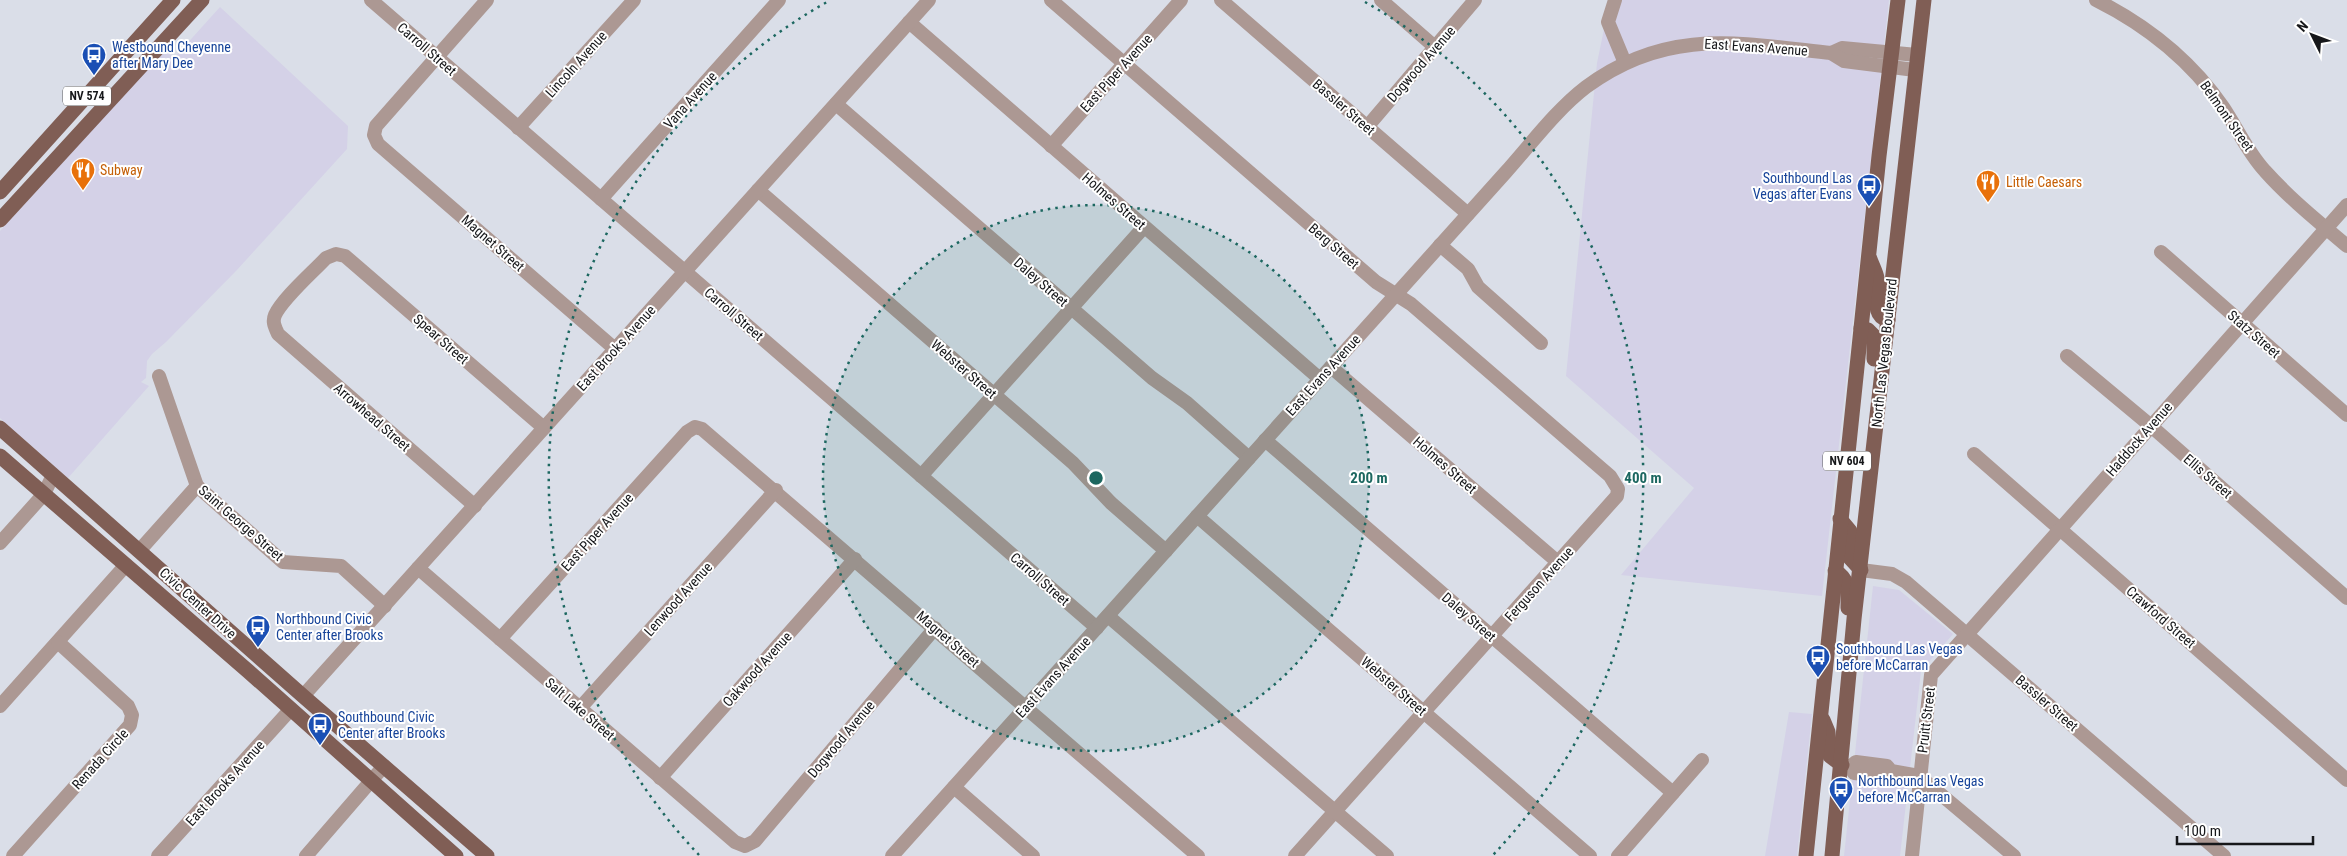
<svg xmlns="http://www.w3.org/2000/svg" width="2347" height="856" font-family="'Roboto Condensed',sans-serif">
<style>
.commercial{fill:#d4d1e7}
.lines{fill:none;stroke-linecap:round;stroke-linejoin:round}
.minor{stroke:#ac9893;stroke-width:14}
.major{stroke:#805e55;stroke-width:15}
.ring{fill:none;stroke:#1c6760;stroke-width:2.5;stroke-dasharray:2.5 5}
.labels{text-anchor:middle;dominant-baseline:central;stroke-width:4;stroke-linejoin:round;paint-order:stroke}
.shield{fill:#fff;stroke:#5c5d5f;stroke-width:1}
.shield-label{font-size:12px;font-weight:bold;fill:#16171a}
.transit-label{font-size:14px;fill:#164399;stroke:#fff;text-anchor:start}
.street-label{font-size:14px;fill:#16171a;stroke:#fff}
.food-label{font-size:14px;fill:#c56008;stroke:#fff;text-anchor:start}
.centre{fill:#1c6760;stroke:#fff;stroke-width:2.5}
.ring-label{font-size:15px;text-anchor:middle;font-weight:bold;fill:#1c6760;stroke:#fff;stroke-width:4;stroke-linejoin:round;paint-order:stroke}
</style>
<rect width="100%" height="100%" fill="#dadee8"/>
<g class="commercial">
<path d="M 1610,0 L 1889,0 L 1822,596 L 1621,575 L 1694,488 L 1566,376 L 1597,63 Z"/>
<path d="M 220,7 L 348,126 L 347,149 L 236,271 L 166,342 L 152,354 L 147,361 L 146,378 L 141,382 L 149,386 L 68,478 L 0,418 L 0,231 L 165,50 L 174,58 Z"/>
<path d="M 1873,586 L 1899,590 L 1953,634 L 1921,671 L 1900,856 L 1844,856 Z"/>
<path d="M 1789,712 L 1812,714 L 1797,856 L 1765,856 Z"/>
</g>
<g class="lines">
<g class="minor">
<path d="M 371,0 L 1097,628"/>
<path d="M 487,0 L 376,126 L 374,135 L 378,144 L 615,349"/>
<path d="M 1051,0 L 1376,282 L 1411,304 L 1610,476 L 1618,489 L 1617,496 L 1295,856"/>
<path d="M 1221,0 L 1468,214"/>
<path d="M 1381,0 L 1436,48"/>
<path d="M 1615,0 L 1608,22 L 1625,63"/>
<path d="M 2096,0 C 2146,25 2191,61 2223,107 C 2237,128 2248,153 2265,171 C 2290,199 2319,222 2347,246"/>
<path d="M 909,22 L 1320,379"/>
<path d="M 1831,53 L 1842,48 L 1917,55"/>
<path d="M 836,104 L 1152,378 L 1187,403 L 1249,458"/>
<path d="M 1367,127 L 1475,0"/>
<path d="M 518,128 L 634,0"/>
<path d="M 1051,146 L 1181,0"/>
<path d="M 758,190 L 1073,463 L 1111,503 L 1166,551"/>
<path d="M 601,199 L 779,0"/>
<path d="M 1440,245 L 1468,269 L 1478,287 L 1541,343"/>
<path d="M 2161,252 L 2347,415"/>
<path d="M 2067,356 L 2151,426 L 2347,598"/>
<path d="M 1331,367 L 1559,563"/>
<path d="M 159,376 L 197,486 L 283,562 L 341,566 L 385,606"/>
<path d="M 1265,440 L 1673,793"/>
<path d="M 1974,454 L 2347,780"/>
<path d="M 921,476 L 1144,227"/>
<path d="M 475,506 L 278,334 C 275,327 272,322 275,315 C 283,298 313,272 326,258 L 336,254 L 345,256 L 544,428"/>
<path d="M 1197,516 L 1590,856"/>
<path d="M 0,543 L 44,494 L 53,475"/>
<path d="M 139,551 L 197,486"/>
<path d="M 418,568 L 735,842 L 745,846 L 755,841 L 935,628"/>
<path d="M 1861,570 L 1892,574 L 1906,582 L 2224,856"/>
<path d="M 1108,616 L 1387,856"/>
<path d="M 500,639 L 687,432 L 695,427 L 702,429 L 1198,856"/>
<path d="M 303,696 L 929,0"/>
<path d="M 0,706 L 126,565"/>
<path d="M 580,708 L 776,490"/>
<path d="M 1844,765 L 1850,767 L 1854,773 L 1884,776 L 1891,771"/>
<path d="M 1850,767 L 1856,762 L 1887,766 L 1891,771 L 1919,776 L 2014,856"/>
<path d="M 660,778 L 855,559"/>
<path d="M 954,787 L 1033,856"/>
<path d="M 13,856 L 130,725 L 132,715 L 128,706 L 58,642"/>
<path d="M 158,856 L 291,709"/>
<path d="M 306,856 L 384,766"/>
<path d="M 892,856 L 1505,173 C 1531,144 1556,110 1586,87 C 1667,27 1739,43 1831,53 L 1844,61 L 1915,70"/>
<path d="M 1618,856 L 1702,760"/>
<path d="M 1912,856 L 1931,675 L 2347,205"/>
</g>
<g class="major">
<path d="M 0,192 L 173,0"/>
<path d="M 0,220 L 202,0"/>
<path d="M 1870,259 C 1872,265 1876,272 1877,278 C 1881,292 1869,315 1888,320"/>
<path d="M 1861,328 L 1868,330 L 1874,336 L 1874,359"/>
<path d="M 0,428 L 303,696 L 487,856"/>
<path d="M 0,456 L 248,671 L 456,856"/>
<path d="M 1840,519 L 1850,531 L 1850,558 L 1861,570"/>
<path d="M 1835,571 C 1850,579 1848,593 1848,608"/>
<path d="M 1823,720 L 1828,732 L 1830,756 L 1842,765"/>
<path d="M 1806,856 L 1879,156 L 1898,0"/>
<path d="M 1832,856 L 1854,619 L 1924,0"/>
</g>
</g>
<circle cx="1096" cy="478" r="273" fill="#1c6760" fill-opacity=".12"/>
<g class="ring">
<circle cx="1096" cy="478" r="273"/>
<path d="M699 855A547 547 0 0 1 827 2M1365 2A547 547 0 0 1 1493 855"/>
</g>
<defs>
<symbol id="bus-pin" viewBox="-11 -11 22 30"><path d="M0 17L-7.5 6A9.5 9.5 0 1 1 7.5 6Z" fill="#1a4fb4" stroke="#fff"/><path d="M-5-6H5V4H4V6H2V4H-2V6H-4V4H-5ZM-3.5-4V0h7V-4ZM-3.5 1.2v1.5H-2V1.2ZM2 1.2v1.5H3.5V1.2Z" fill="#fff"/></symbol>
<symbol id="restaurant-pin" viewBox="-11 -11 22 30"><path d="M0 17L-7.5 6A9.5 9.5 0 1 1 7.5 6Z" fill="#e8710a" stroke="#fff"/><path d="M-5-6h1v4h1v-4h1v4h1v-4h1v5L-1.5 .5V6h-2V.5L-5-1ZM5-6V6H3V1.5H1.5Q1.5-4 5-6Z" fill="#fff"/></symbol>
</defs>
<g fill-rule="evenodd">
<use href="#bus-pin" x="80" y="41" width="28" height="38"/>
<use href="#restaurant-pin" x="69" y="156" width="28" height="38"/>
<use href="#restaurant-pin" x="1974" y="168" width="28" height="38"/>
<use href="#bus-pin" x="1855" y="172" width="28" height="38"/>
<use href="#bus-pin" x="244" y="613" width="28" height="38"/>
<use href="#bus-pin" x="1804" y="643" width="28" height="38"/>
<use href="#bus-pin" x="306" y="711" width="28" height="38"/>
<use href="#bus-pin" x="1827" y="775" width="28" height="38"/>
</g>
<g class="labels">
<g class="shield">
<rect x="63" y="86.5" width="48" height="19" rx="4"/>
<rect x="1823" y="451.5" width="48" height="19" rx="4"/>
</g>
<g class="shield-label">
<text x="87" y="96">NV 574</text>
<text x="1847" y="461">NV 604</text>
</g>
<g class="transit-label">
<text x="112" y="47">Westbound Cheyenne<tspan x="112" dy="16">after Mary Dee</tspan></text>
<text x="1852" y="178" text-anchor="end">Southbound Las<tspan x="1852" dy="16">Vegas after Evans</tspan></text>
<text x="276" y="619">Northbound Civic<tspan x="276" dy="16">Center after Brooks</tspan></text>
<text x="1836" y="649">Southbound Las Vegas<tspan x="1836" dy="16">before McCarran</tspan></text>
<text x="338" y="717">Southbound Civic<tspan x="338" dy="16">Center after Brooks</tspan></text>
<text x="1858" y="781">Northbound Las Vegas<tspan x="1858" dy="16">before McCarran</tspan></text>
</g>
<g class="street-label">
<text transform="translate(1756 47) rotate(4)">East Evans Avenue</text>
<text transform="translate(427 49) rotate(41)">Carroll Street</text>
<text transform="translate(576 64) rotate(-48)">Lincoln Avenue</text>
<text transform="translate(1421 64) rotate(-49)">Dogwood Avenue</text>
<text transform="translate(1116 73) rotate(-48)">East Piper Avenue</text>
<text transform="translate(690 100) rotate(-48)">Vana Avenue</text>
<text transform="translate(1344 107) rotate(41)">Bassler Street</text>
<text transform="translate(2227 116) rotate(55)">Belmont Street</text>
<text transform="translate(1114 201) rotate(41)">Holmes Street</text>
<text transform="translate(493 243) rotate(41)">Magnet Street</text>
<text transform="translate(1334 246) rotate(41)">Berg Street</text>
<text transform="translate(1041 282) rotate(41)">Daley Street</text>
<text transform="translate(734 314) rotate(41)">Carroll Street</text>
<text transform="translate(2254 334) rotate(41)">Statz Street</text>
<text transform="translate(441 339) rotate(41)">Spear Street</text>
<text transform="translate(616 348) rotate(-48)">East Brooks Avenue</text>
<text transform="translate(1884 353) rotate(-84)">North Las Vegas Boulevard</text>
<text transform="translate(964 369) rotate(41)">Webster Street</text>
<text transform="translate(1323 375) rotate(-48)">East Evans Avenue</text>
<text transform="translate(372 417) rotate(41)">Arrowhead Street</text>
<text transform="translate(2139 439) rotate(-49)">Haddock Avenue</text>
<text transform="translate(1445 465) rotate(41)">Holmes Street</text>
<text transform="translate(2208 476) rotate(41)">Ellis Street</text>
<text transform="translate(241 523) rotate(41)">Saint George Street</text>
<text transform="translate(597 532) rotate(-48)">East Piper Avenue</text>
<text transform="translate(1040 579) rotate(41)">Carroll Street</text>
<text transform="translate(1539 584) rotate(-48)">Ferguson Avenue</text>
<text transform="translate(678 599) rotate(-48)">Lenwood Avenue</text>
<text transform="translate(198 603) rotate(42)">Civic Center Drive</text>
<text transform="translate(1469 617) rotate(41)">Daley Street</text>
<text transform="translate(2161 617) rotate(41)">Crawford Street</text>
<text transform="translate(948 639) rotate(41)">Magnet Street</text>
<text transform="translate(757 669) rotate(-48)">Oakwood Avenue</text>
<text transform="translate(1053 677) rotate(-48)">East Evans Avenue</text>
<text transform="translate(1394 686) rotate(41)">Webster Street</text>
<text transform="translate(2047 703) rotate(41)">Bassler Street</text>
<text transform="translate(580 709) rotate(41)">Salt Lake Street</text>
<text transform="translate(1926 720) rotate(-83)">Pruitt Street</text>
<text transform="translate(841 739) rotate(-50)">Dogwood Avenue</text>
<text transform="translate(100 759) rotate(-48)">Renada Circle</text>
<text transform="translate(225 783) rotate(-48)">East Brooks Avenue</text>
</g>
<g class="food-label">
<text x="100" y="170">Subway</text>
<text x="2006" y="182">Little Caesars</text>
</g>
</g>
<circle cx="1096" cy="478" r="8" class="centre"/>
<g class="ring-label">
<text x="1369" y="483">200 m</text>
<text x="1643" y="483">400 m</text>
</g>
<g transform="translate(2312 35) rotate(312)" stroke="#ffffff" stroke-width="4" paint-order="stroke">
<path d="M0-4L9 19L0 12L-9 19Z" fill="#16171a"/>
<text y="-8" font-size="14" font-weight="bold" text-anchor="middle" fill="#16171a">N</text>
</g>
<path d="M2177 836v8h136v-8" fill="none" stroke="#16171a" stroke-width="2.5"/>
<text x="2184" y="836" font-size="15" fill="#16171a" stroke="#ffffff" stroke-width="4" paint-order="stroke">100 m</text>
</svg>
